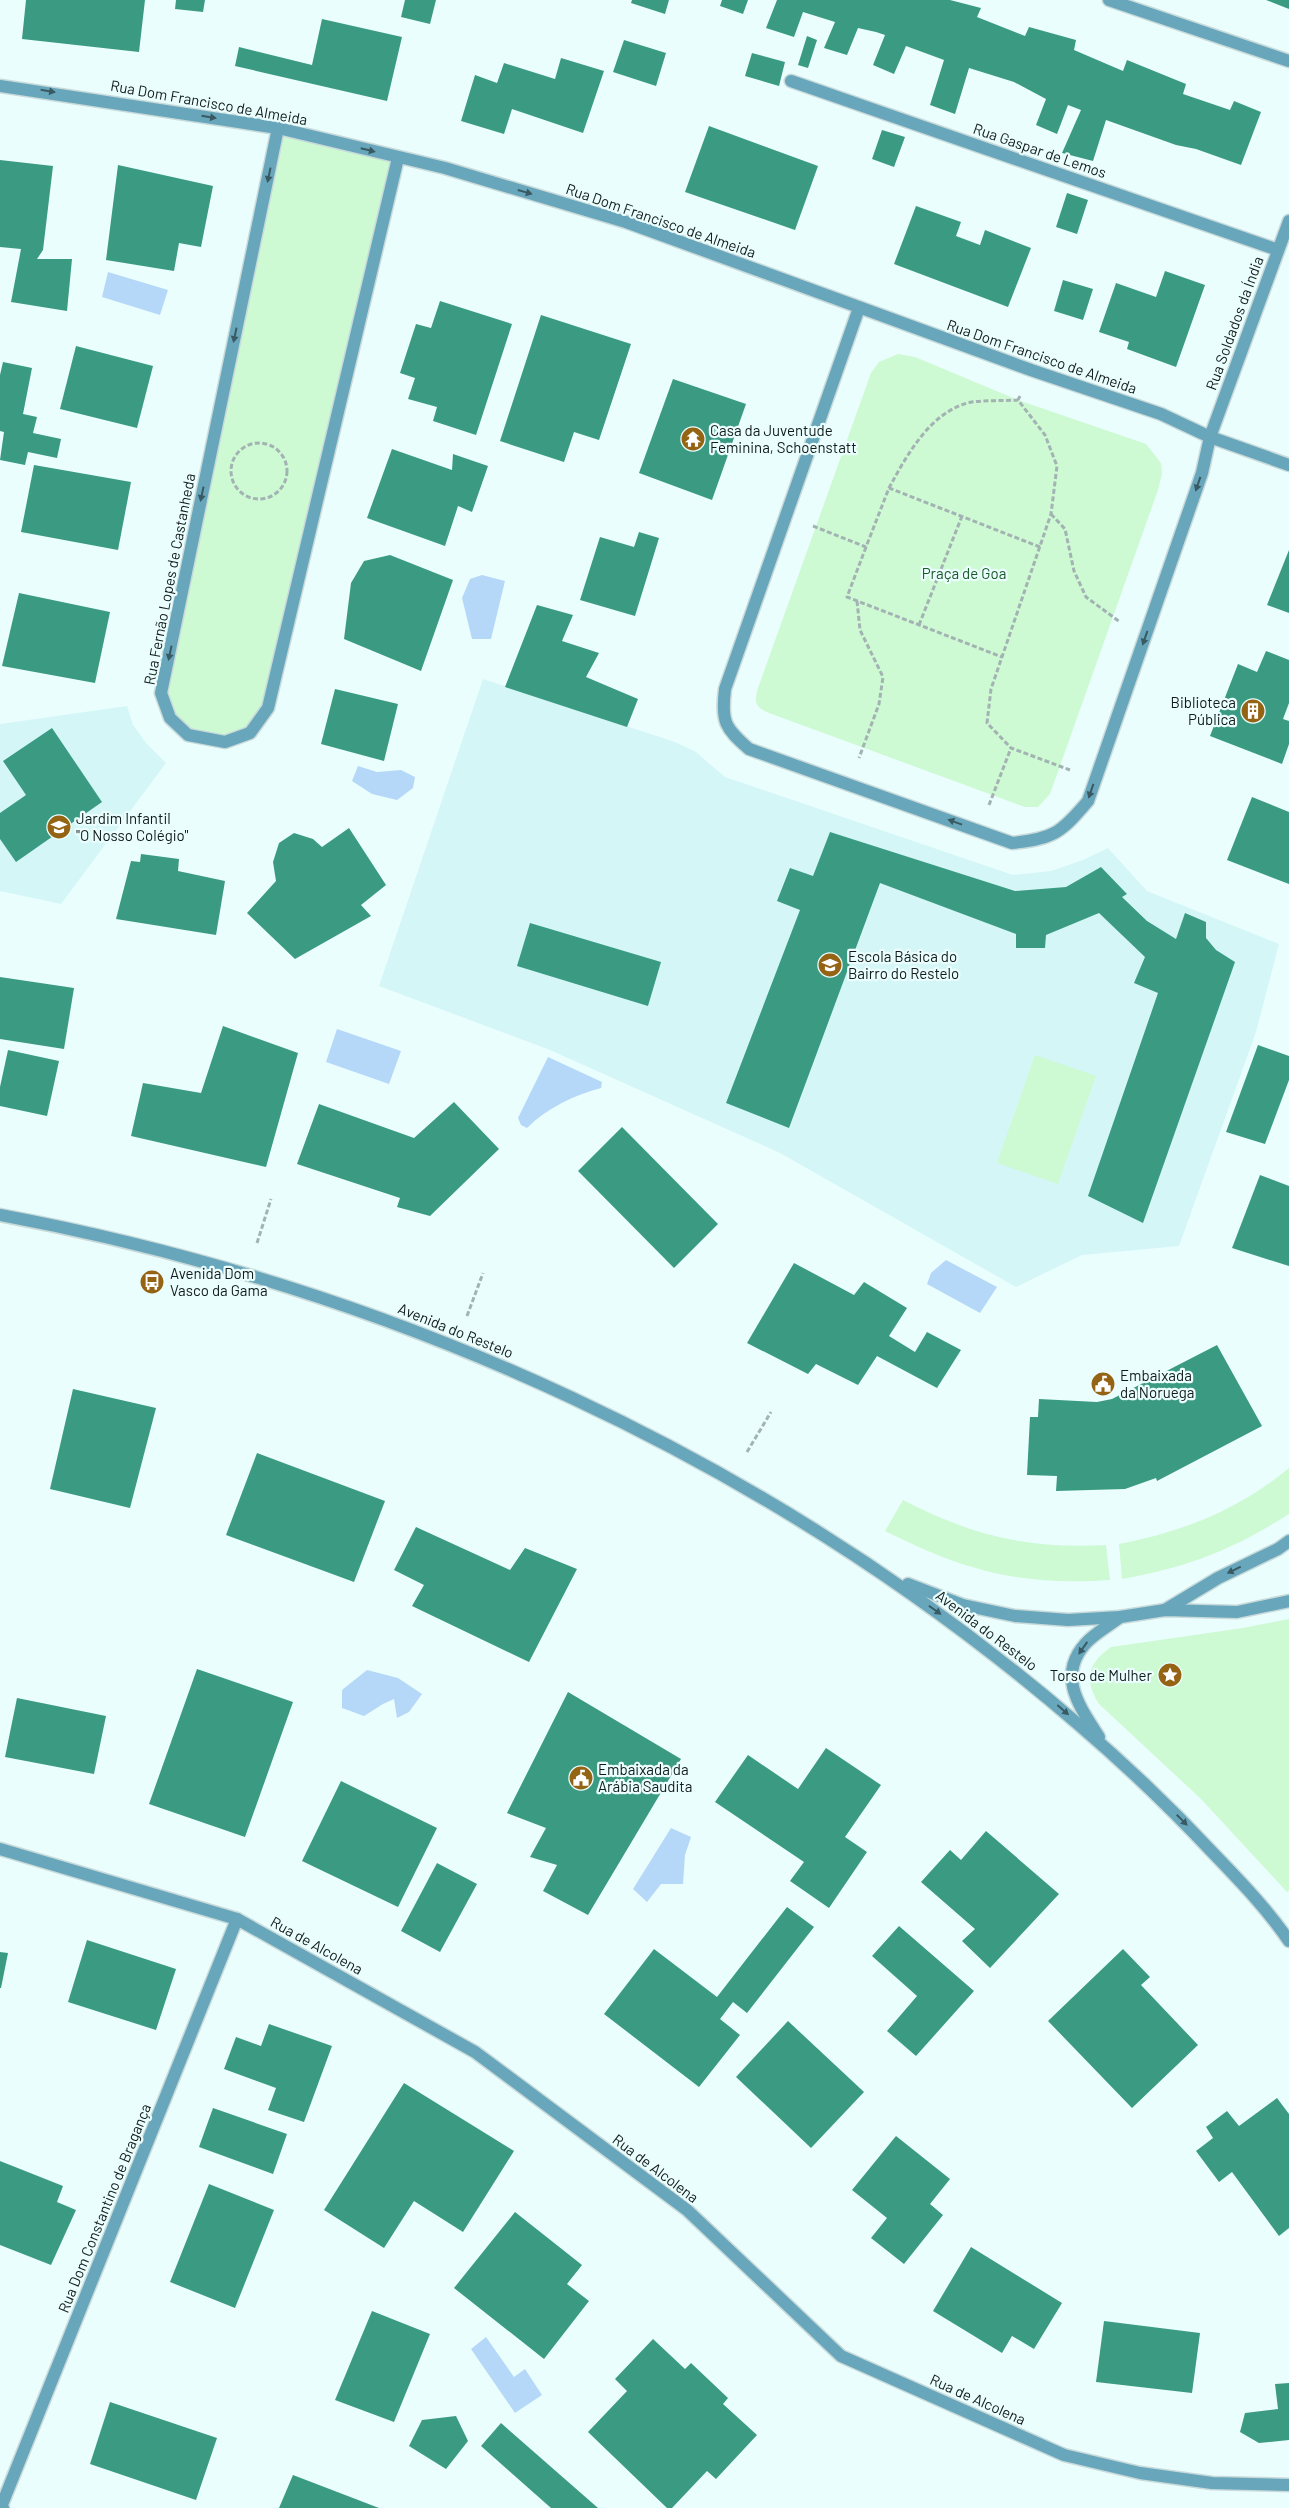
<svg xmlns="http://www.w3.org/2000/svg" width="1289" height="2508" font-family="Barlow,sans-serif">
<style>
.built{fill:#d4f6f7}
.green{fill:#cdfad2}
.water{fill:#b5d8f9}
.building{fill:#3b9b82}
.lines{fill:none;stroke-linecap:round;stroke-linejoin:round}
.minor-casing{stroke:#c8dada;stroke-width:15}
.tertiary-casing{stroke:#c8dada;stroke-width:15}
.path{stroke:#a3b3b3;stroke-width:3;stroke-dasharray:5 2.5;stroke-linecap:butt}
.minor{stroke:#68a6bc;stroke-width:12}
.tertiary{stroke:#68a6bc;stroke-width:12}
.oneway{fill:#395a63}
.labels{text-anchor:middle;dominant-baseline:central;stroke-width:4.5;stroke-linejoin:round;paint-order:stroke}
.street-label{font-size:15px;fill:#121b1b;stroke:#ebfefe}
.poi-label{font-size:15px;fill:#121b1b;stroke:#ebfefe;text-anchor:start}
.park-label{font-size:15px;fill:#195927;stroke:#ebfefe}
</style>
<rect width="100%" height="100%" fill="#ebfefe"/>
<g class="built">
<path d="M 483,679 L 675,742 L 696,752 L 725,777 L 1013,875 L 1051,871 L 1083,860 L 1108,848 L 1147,891 L 1279,944 L 1256,1032 L 1179,1246 L 1082,1255 L 1016,1287 L 780,1153 L 550,1050 L 379,986 Z"/>
<path d="M 127,706 L 133,725 L 146,743 L 166,763 L 61,904 L 0,891 L 0,724 Z"/>
</g>
<g class="green">
<path d="M 278,128 L 398,158 L 268,708 L 250,733 L 225,742 L 188,735 L 161,693 Z"/>
<path d="M 898,354 L 915,357 L 1018,400 L 1146,444 L 1161,463 L 1162,474 L 1158,490 L 1050,794 L 1038,807 L 1025,807 L 769,713 C 755,707 754,702 758,688 L 871,373 L 879,362 Z"/>
<path d="M 1035,1055 L 1096,1076 L 1058,1184 L 997,1163 Z"/>
<path d="M 1289,1468 L 1289,1514 C 1232,1550 1188,1567 1122,1579 L 1119,1544 C 1182,1532 1239,1510 1289,1468 Z"/>
<path d="M 903,1500 C 973,1536 1027,1549 1106,1545 L 1110,1580 C 1020,1586 965,1571 885,1531 Z"/>
<path d="M 1289,1619 L 1289,1890 L 1287,1892 L 1201,1799 L 1099,1704 C 1084,1680 1087,1664 1111,1647 L 1243,1628 Z"/>
</g>
<g class="water">
<path d="M 108,272 L 168,290 L 160,315 L 102,297 Z"/>
<path d="M 482,575 L 505,581 L 491,639 L 472,639 L 462,598 L 470,579 Z"/>
<path d="M 358,766 L 377,772 L 401,770 L 415,777 L 413,788 L 397,800 L 372,794 L 352,781 Z"/>
<path d="M 337,1029 L 401,1051 L 389,1084 L 326,1062 Z"/>
<path d="M 548,1057 L 602,1082 L 601,1088 C 574,1095 547,1108 527,1128 L 521,1125 L 518,1118 Z"/>
<path d="M 946,1260 L 997,1287 L 980,1313 L 927,1284 L 931,1273 Z"/>
<path d="M 367,1670 L 398,1678 L 422,1694 L 409,1712 L 397,1718 L 394,1699 L 383,1704 L 364,1716 L 342,1708 L 342,1690 Z"/>
<path d="M 671,1828 L 691,1837 L 685,1855 L 683,1884 L 661,1884 L 647,1902 L 633,1889 Z"/>
<path d="M 486,2337 L 514,2377 L 525,2369 L 542,2395 L 515,2413 L 471,2349 Z"/>
</g>
<g class="building">
<path d="M 26,0 L 145,0 L 139,52 L 22,39 Z"/>
<path d="M 176,0 L 205,0 L 203,12 L 175,9 Z"/>
<path d="M 405,0 L 436,0 L 430,24 L 401,17 Z"/>
<path d="M 632,0 L 669,0 L 665,14 L 631,3 Z"/>
<path d="M 722,0 L 748,0 L 743,14 L 720,6 Z"/>
<path d="M 777,0 L 950,0 L 981,8 L 977,17 L 1025,36 L 1029,27 L 1076,40 L 1074,50 L 1123,71 L 1127,60 L 1186,84 L 1183,94 L 1230,110 L 1234,101 L 1261,112 L 1241,165 L 1196,149 L 1176,145 L 1106,120 L 1093,161 L 1062,153 L 1081,110 L 1068,105 L 1057,134 L 1036,125 L 1046,99 L 1014,82 L 969,68 L 955,114 L 930,105 L 944,60 L 906,46 L 894,74 L 873,65 L 885,35 L 876,32 L 858,28 L 847,55 L 824,48 L 835,22 L 803,12 L 794,37 L 766,28 Z"/>
<path d="M 1266,0 L 1289,0 L 1289,9 Z"/>
<path d="M 322,19 L 402,37 L 387,101 L 235,66 L 239,47 L 312,65 Z"/>
<path d="M 807,36 L 817,40 L 808,68 L 798,65 Z"/>
<path d="M 624,40 L 666,53 L 656,86 L 613,72 Z"/>
<path d="M 752,53 L 785,62 L 779,86 L 745,76 Z"/>
<path d="M 561,58 L 604,71 L 583,133 L 512,109 L 504,134 L 461,121 L 475,75 L 497,83 L 504,63 L 555,79 Z"/>
<path d="M 709,126 L 818,166 L 795,230 L 685,192 Z"/>
<path d="M 882,130 L 905,137 L 894,167 L 872,159 Z"/>
<path d="M 0,160 L 53,166 L 43,250 L 37,259 L 72,259 L 67,311 L 11,302 L 21,249 L 0,247 Z"/>
<path d="M 118,165 L 213,186 L 201,247 L 179,243 L 174,271 L 106,260 Z"/>
<path d="M 1067,193 L 1088,200 L 1077,234 L 1056,227 Z"/>
<path d="M 916,206 L 961,222 L 956,236 L 980,245 L 985,230 L 1031,248 L 1008,307 L 894,264 Z"/>
<path d="M 1165,271 L 1205,285 L 1176,367 L 1127,349 L 1129,342 L 1099,332 L 1116,283 L 1156,297 Z"/>
<path d="M 1063,280 L 1093,289 L 1083,320 L 1054,311 Z"/>
<path d="M 440,301 L 512,324 L 476,435 L 433,421 L 437,407 L 408,399 L 415,378 L 400,373 L 416,324 L 431,328 Z"/>
<path d="M 541,315 L 631,344 L 599,440 L 574,432 L 564,462 L 500,441 Z"/>
<path d="M 76,346 L 153,366 L 137,428 L 60,409 Z"/>
<path d="M 3,362 L 32,368 L 23,414 L 37,417 L 33,433 L 61,439 L 57,458 L 28,452 L 25,465 L 0,460 L 4,432 L 0,431 L 0,375 Z"/>
<path d="M 673,379 L 746,404 L 712,500 L 639,473 Z"/>
<path d="M 392,449 L 452,470 L 453,454 L 488,466 L 472,512 L 458,506 L 445,546 L 367,518 Z"/>
<path d="M 34,465 L 131,482 L 118,550 L 21,532 Z"/>
<path d="M 639,532 L 659,538 L 635,616 L 580,600 L 600,537 L 634,547 Z"/>
<path d="M 1289,550 L 1289,613 L 1267,605 Z"/>
<path d="M 390,555 L 453,580 L 421,671 L 344,639 L 351,583 L 364,561 Z"/>
<path d="M 19,593 L 110,612 L 95,683 L 2,666 Z"/>
<path d="M 537,605 L 573,615 L 562,641 L 599,653 L 586,677 L 638,699 L 627,727 L 505,687 Z"/>
<path d="M 1266,651 L 1289,660 L 1289,703 L 1283,719 L 1289,721 L 1289,744 L 1282,764 L 1210,736 L 1238,664 L 1257,672 Z"/>
<path d="M 335,689 L 398,704 L 384,761 L 321,744 Z"/>
<path d="M 52,728 L 102,802 L 16,862 L 0,839 L 0,813 L 26,795 L 3,761 Z"/>
<path d="M 1252,797 L 1289,812 L 1289,884 L 1227,860 Z"/>
<path d="M 349,828 L 386,885 L 361,905 L 371,916 L 295,959 L 247,913 L 276,881 L 273,862 L 279,843 L 294,833 L 313,839 L 322,847 Z"/>
<path d="M 830,832 L 1015,891 L 1066,887 L 1101,867 L 1127,894 L 1122,897 L 1147,921 L 1176,939 L 1185,913 L 1206,922 L 1206,938 L 1216,950 L 1235,962 L 1143,1223 L 1088,1196 L 1158,993 L 1134,983 L 1145,957 L 1099,913 L 1046,935 L 1045,948 L 1016,948 L 1016,934 L 880,883 L 789,1128 L 726,1103 L 800,910 L 777,901 L 790,868 L 813,876 Z"/>
<path d="M 141,854 L 179,859 L 178,871 L 225,881 L 216,935 L 116,919 L 131,861 L 140,862 Z"/>
<path d="M 530,923 L 661,962 L 648,1006 L 517,966 Z"/>
<path d="M 0,977 L 74,988 L 64,1049 L 0,1039 Z"/>
<path d="M 223,1026 L 298,1053 L 266,1167 L 131,1136 L 143,1083 L 201,1093 Z"/>
<path d="M 1258,1045 L 1289,1056 L 1289,1080 L 1265,1144 L 1226,1132 Z"/>
<path d="M 8,1050 L 59,1061 L 47,1116 L 0,1106 L 0,1087 Z"/>
<path d="M 454,1102 L 499,1149 L 430,1216 L 397,1207 L 400,1198 L 297,1164 L 319,1104 L 414,1138 Z"/>
<path d="M 622,1127 L 718,1224 L 674,1268 L 578,1171 Z"/>
<path d="M 1260,1175 L 1289,1186 L 1289,1266 L 1232,1248 Z"/>
<path d="M 794,1263 L 854,1295 L 864,1282 L 907,1308 L 889,1336 L 915,1352 L 927,1332 L 961,1350 L 937,1388 L 877,1356 L 858,1385 L 816,1364 L 808,1374 L 747,1343 Z"/>
<path d="M 1217,1345 L 1262,1426 L 1157,1481 L 1156,1478 L 1125,1489 L 1056,1491 L 1057,1476 L 1027,1475 L 1030,1417 L 1038,1417 L 1039,1399 L 1097,1402 L 1112,1399 Z"/>
<path d="M 73,1389 L 156,1408 L 130,1508 L 50,1489 Z"/>
<path d="M 257,1453 L 385,1501 L 354,1582 L 226,1535 Z"/>
<path d="M 416,1527 L 510,1570 L 525,1548 L 577,1569 L 529,1662 L 412,1606 L 424,1585 L 394,1570 Z"/>
<path d="M 197,1669 L 293,1702 L 245,1837 L 149,1804 Z"/>
<path d="M 568,1692 L 681,1759 L 588,1915 L 543,1891 L 557,1865 L 530,1857 L 546,1828 L 507,1813 Z"/>
<path d="M 17,1698 L 106,1716 L 94,1774 L 5,1757 Z"/>
<path d="M 826,1748 L 881,1785 L 845,1837 L 867,1852 L 829,1908 L 790,1881 L 804,1862 L 715,1802 L 748,1755 L 798,1789 Z"/>
<path d="M 341,1781 L 437,1828 L 398,1907 L 302,1861 Z"/>
<path d="M 986,1831 L 1059,1894 L 990,1968 L 962,1941 L 975,1929 L 921,1882 L 950,1850 L 961,1860 Z"/>
<path d="M 437,1863 L 477,1884 L 440,1952 L 401,1931 Z"/>
<path d="M 787,1907 L 814,1927 L 747,2013 L 733,2002 L 720,2019 L 740,2035 L 699,2087 L 604,2014 L 654,1949 L 717,1997 Z"/>
<path d="M 899,1926 L 974,1991 L 916,2056 L 887,2031 L 917,1996 L 872,1956 Z"/>
<path d="M 87,1940 L 176,1969 L 156,2030 L 68,2002 Z"/>
<path d="M 1123,1949 L 1150,1977 L 1141,1985 L 1198,2045 L 1132,2108 L 1048,2021 Z"/>
<path d="M 0,1952 L 8,1953 L 1,1988 L 0,1988 Z"/>
<path d="M 788,2021 L 864,2092 L 811,2148 L 736,2077 Z"/>
<path d="M 269,2024 L 332,2046 L 304,2122 L 268,2110 L 276,2088 L 224,2069 L 236,2037 L 261,2046 Z"/>
<path d="M 404,2083 L 514,2151 L 463,2232 L 414,2201 L 384,2248 L 324,2210 Z"/>
<path d="M 1277,2098 L 1289,2114 L 1289,2228 L 1279,2236 L 1232,2172 L 1219,2182 L 1196,2151 L 1213,2138 L 1206,2127 L 1227,2111 L 1239,2126 Z"/>
<path d="M 213,2108 L 287,2134 L 273,2174 L 199,2147 Z"/>
<path d="M 896,2136 L 950,2179 L 930,2204 L 943,2215 L 904,2264 L 871,2238 L 887,2218 L 852,2190 Z"/>
<path d="M 0,2161 L 63,2186 L 57,2202 L 76,2210 L 51,2265 L 0,2245 Z"/>
<path d="M 209,2184 L 274,2210 L 235,2308 L 170,2282 Z"/>
<path d="M 515,2212 L 582,2265 L 567,2284 L 589,2301 L 544,2359 L 454,2288 Z"/>
<path d="M 971,2247 L 1062,2303 L 1034,2349 L 1012,2336 L 1002,2353 L 933,2311 Z"/>
<path d="M 372,2311 L 430,2334 L 394,2422 L 335,2400 Z"/>
<path d="M 1104,2321 L 1200,2333 L 1192,2393 L 1096,2382 Z"/>
<path d="M 653,2339 L 685,2369 L 691,2363 L 728,2398 L 723,2404 L 757,2435 L 716,2479 L 707,2471 L 672,2508 L 667,2508 L 588,2432 L 627,2391 L 615,2379 Z"/>
<path d="M 1289,2383 L 1289,2440 L 1259,2443 L 1240,2432 L 1245,2413 L 1278,2409 L 1275,2384 Z"/>
<path d="M 110,2402 L 217,2438 L 196,2500 L 90,2464 Z"/>
<path d="M 456,2416 L 468,2441 L 446,2469 L 409,2446 L 422,2420 Z"/>
<path d="M 501,2423 L 598,2508 L 551,2508 L 481,2446 Z"/>
<path d="M 293,2475 L 379,2508 L 279,2508 Z"/>
</g>
<g class="lines">
<defs>
<g id="minor">
<path d="M 1109,0 L 1289,61"/>
<path d="M 791,81 L 1278,250"/>
<path d="M 0,86 L 278,128 L 445,168 L 626,222 L 1031,370 L 1161,414 L 1210,437 L 1289,465"/>
<path d="M 278,128 L 161,693 L 170,718 L 188,735 L 225,742 L 250,733 L 268,708 L 398,158"/>
<path d="M 859,308 L 725,689 C 721,722 725,728 749,749 L 1012,843 C 1053,839 1061,833 1088,801 L 1202,473 L 1210,437 L 1289,221"/>
<path d="M 0,1849 L 237,1919 L 475,2052 L 687,2210 L 841,2356 L 1064,2455 L 1140,2473 L 1212,2483 L 1289,2485"/>
<path d="M 3,2508 L 1,2507 L 237,1919"/>
</g>
<g id="tertiary">
<path d="M 0,1215 C 396,1289 772,1460 1078,1724 C 1126,1765 1172,1809 1215,1855 C 1241,1882 1267,1909 1289,1941"/>
<path d="M 908,1584 L 963,1605 L 1015,1616 L 1068,1620 L 1120,1617 L 1165,1610 L 1237,1612 L 1289,1601"/>
<path d="M 1165,1610 L 1218,1578 L 1278,1549 L 1289,1541"/>
<path d="M 1099,1737 C 1080,1707 1056,1676 1086,1643 C 1095,1633 1110,1625 1120,1617"/>
</g>
</defs>
<use href="#minor" class="minor-casing"/>
<use href="#tertiary" class="tertiary-casing"/>
<g class="path">
<path d="M 1020,396 L 1018,400 L 1045,435 L 1057,466 L 1051,514 L 991,689 L 987,723 L 1011,748 L 1070,770"/>
<circle cx="259" cy="471" r="28"/>
<path d="M 889,488 C 907,455 931,410 972,402 C 987,400 1003,401 1018,400"/>
<path d="M 1051,514 L 1065,529 L 1074,571 L 1086,597 L 1120,622"/>
<path d="M 813,526 L 866,547 L 889,488 L 1040,547"/>
<path d="M 866,547 L 847,597 L 1002,657"/>
<path d="M 857,601 L 860,630 L 883,677 L 879,704 L 859,758"/>
<path d="M 919,625 L 962,516"/>
<path d="M 989,805 L 1011,748"/>
<path d="M 257,1243 L 271,1199"/>
<path d="M 467,1316 L 483,1273"/>
<path d="M 747,1452 L 771,1412"/>
</g>
<use href="#minor" class="minor"/>
<use href="#tertiary" class="tertiary"/>
</g>
<defs><path id="oneway-solid" d="M-6-.8H1V-3.2L6.5 0L1 3.2V.8H-6Z" transform="scale(1.25)"/></defs>
<g class="oneway">
<use href="#oneway-solid" transform="translate(48 91) rotate(9)"/>
<use href="#oneway-solid" transform="translate(209 117) rotate(9)"/>
<use href="#oneway-solid" transform="translate(368 150) rotate(14)"/>
<use href="#oneway-solid" transform="translate(269 175) rotate(102)"/>
<use href="#oneway-solid" transform="translate(525 192) rotate(16)"/>
<use href="#oneway-solid" transform="translate(235 335) rotate(102)"/>
<use href="#oneway-solid" transform="translate(1198 484) rotate(109)"/>
<use href="#oneway-solid" transform="translate(202 494) rotate(102)"/>
<use href="#oneway-solid" transform="translate(1145 638) rotate(109)"/>
<use href="#oneway-solid" transform="translate(170 653) rotate(102)"/>
<use href="#oneway-solid" transform="translate(1091 791) rotate(109)"/>
<use href="#oneway-solid" transform="translate(955 822) rotate(-160)"/>
<use href="#oneway-solid" transform="translate(1234 1570) rotate(154)"/>
<use href="#oneway-solid" transform="translate(935 1610) rotate(35)"/>
<use href="#oneway-solid" transform="translate(1083 1648) rotate(125)"/>
<use href="#oneway-solid" transform="translate(1063 1710) rotate(41)"/>
<use href="#oneway-solid" transform="translate(1182 1820) rotate(45)"/>
</g>
<defs>
<symbol id="temple-disc" viewBox="-11 -11 22 22"><circle r="9.5" fill="#946313" stroke="#ebfefe"/><path d="M0-6L5-2H3V0L6.5 2.5H4V6H1.5V3h-3V6H-4V2.5H-6.5L-3 0V-2H-5Z" fill="#fff"/></symbol>
<symbol id="building-disc" viewBox="-11 -11 22 22"><circle r="9.5" fill="#946313" stroke="#ebfefe"/><path d="M-4-6H4V6H1V3H-1V6H-4ZM-2.5-4.3h1.7v1.8h-1.7ZM.8-4.3h1.7v1.8H.8ZM-2.5-1h1.7V.8h-1.7ZM.8-1h1.7V.8H.8Z" fill="#fff"/></symbol>
<symbol id="school-disc" viewBox="-11 -11 22 22"><circle r="9.5" fill="#946313" stroke="#ebfefe"/><path d="M0-5L7-2L0 1L-7-2ZM-4 1L0 2.5L4 1V4Q0 6-4 4Z" fill="#fff"/></symbol>
<symbol id="bus-disc" viewBox="-11 -11 22 22"><circle r="9.5" fill="#946313" stroke="#ebfefe"/><path d="M-5-6H5V4H4V6H2V4H-2V6H-4V4H-5ZM-3.5-4V0h7V-4ZM-3.5 1.2v1.5H-2V1.2ZM2 1.2v1.5H3.5V1.2Z" fill="#fff"/></symbol>
<symbol id="civic-disc" viewBox="-11 -11 22 22"><circle r="9.5" fill="#946313" stroke="#ebfefe"/><path d="M-.6-6.5H3V-4.5H.6V-3L4-1V1h2V6H-6V1h2V-1L-.6-3ZM-1.2 2.5V6h2.4V2.5Z" fill="#fff"/></symbol>
<symbol id="sight-disc" viewBox="-11 -11 22 22"><circle r="9.5" fill="#946313" stroke="#ebfefe"/><path d="M0-6L1.8-2.2L6-1.7L2.9 1.2L3.7 5.4L0 3.3L-3.7 5.4L-2.9 1.2L-6-1.7L-1.8-2.2Z" fill="#fff"/></symbol>
</defs>
<g fill-rule="evenodd">
<use href="#temple-disc" x="679" y="425" width="28" height="28"/>
<use href="#building-disc" x="1239" y="697" width="28" height="28"/>
<use href="#school-disc" x="45" y="813" width="28" height="28"/>
<use href="#school-disc" x="816" y="951" width="28" height="28"/>
<use href="#bus-disc" x="138" y="1268" width="28" height="28"/>
<use href="#civic-disc" x="1089" y="1370" width="28" height="28"/>
<use href="#sight-disc" x="1156" y="1661" width="28" height="28"/>
<use href="#civic-disc" x="567" y="1764" width="28" height="28"/>
</g>
<g class="labels">
<g class="street-label">
<text transform="translate(209 102) rotate(10)">Rua Dom Francisco de Almeida</text>
<text transform="translate(1040 150) rotate(19)">Rua Gaspar de Lemos</text>
<text transform="translate(661 220) rotate(19)">Rua Dom Francisco de Almeida</text>
<text transform="translate(1234 323) rotate(-70)">Rua Soldados da Índia</text>
<text transform="translate(1042 356) rotate(19)">Rua Dom Francisco de Almeida</text>
<text transform="translate(169 579) rotate(-79)">Rua Fernão Lopes de Castanheda</text>
<text transform="translate(456 1330) rotate(22)">Avenida do Restelo</text>
<text transform="translate(987 1630) rotate(37)">Avenida do Restelo</text>
<text transform="translate(317 1945) rotate(29)">Rua de Alcolena</text>
<text transform="translate(656 2168) rotate(37)">Rua de Alcolena</text>
<text transform="translate(104 2208) rotate(-68)">Rua Dom Constantino de Bragança</text>
<text transform="translate(978 2399) rotate(24)">Rua de Alcolena</text>
</g>
<g class="poi-label">
<text x="710" y="430">Casa da Juventude<tspan x="710" dy="17">Feminina, Schoenstatt</tspan></text>
<text x="1236" y="702" text-anchor="end">Biblioteca<tspan x="1236" dy="17">Pública</tspan></text>
<text x="76" y="818">Jardim Infantil<tspan x="76" dy="17">"O Nosso Colégio"</tspan></text>
<text x="848" y="956">Escola Básica do<tspan x="848" dy="17">Bairro do Restelo</tspan></text>
<text x="170" y="1273">Avenida Dom<tspan x="170" dy="17">Vasco da Gama</tspan></text>
<text x="1120" y="1375">Embaixada<tspan x="1120" dy="17">da Noruega</tspan></text>
<text x="1152" y="1675" text-anchor="end">Torso de Mulher</text>
<text x="598" y="1769">Embaixada da<tspan x="598" dy="17">Arábia Saudita</tspan></text>
</g>
<g class="park-label">
<text x="964" y="573">Praça de Goa</text>
</g>
</g>
</svg>
